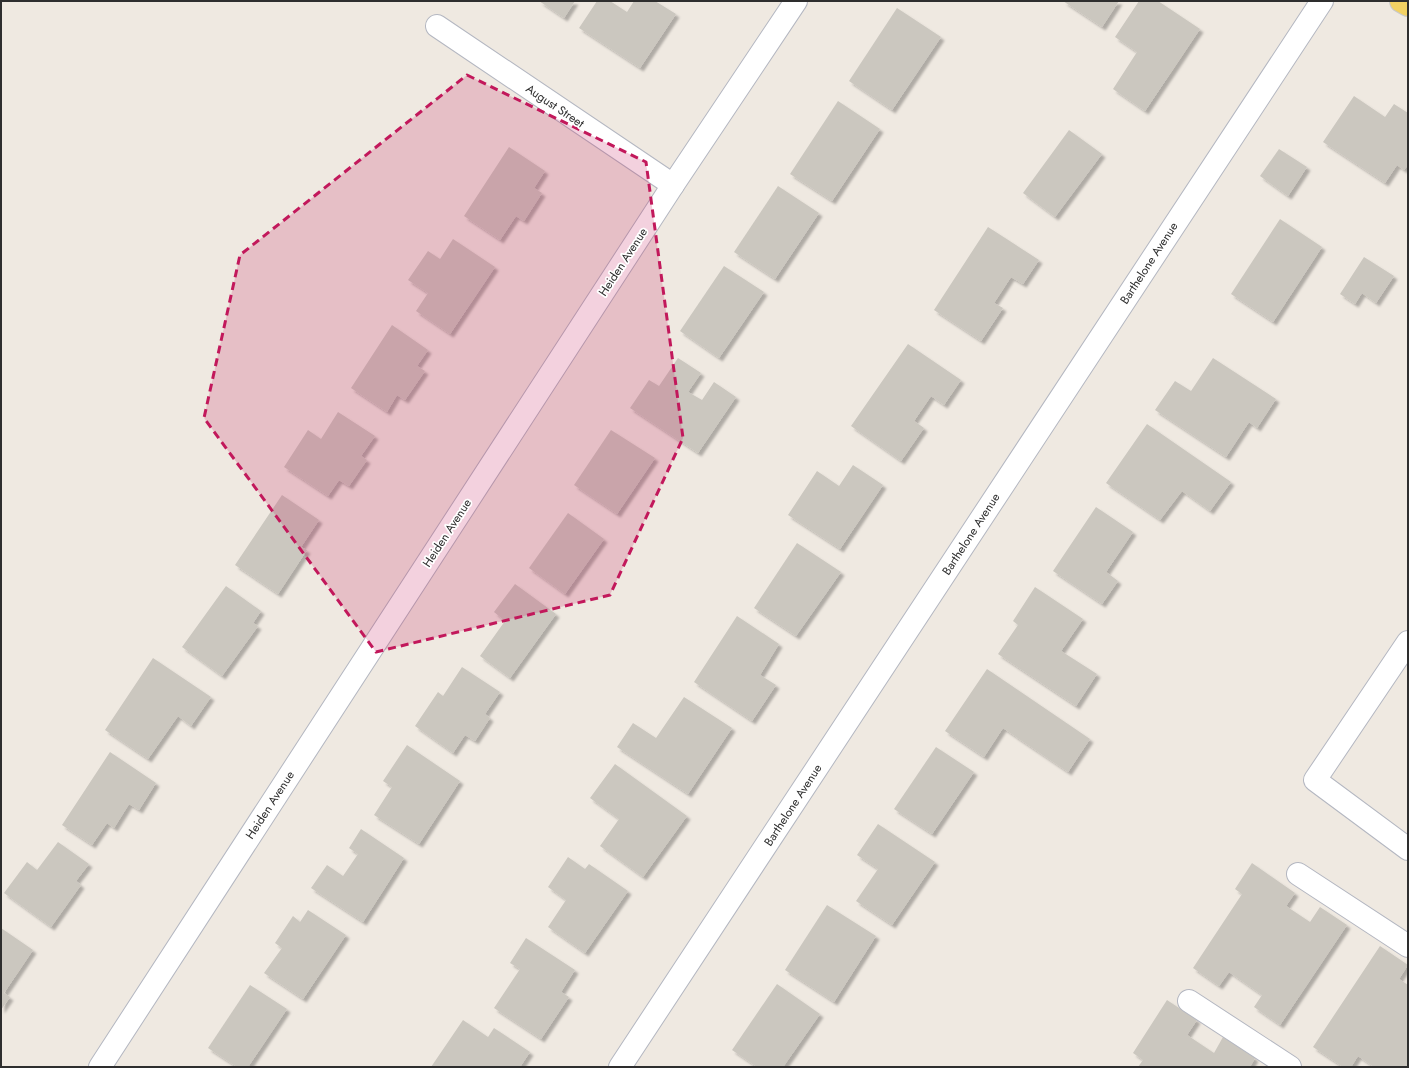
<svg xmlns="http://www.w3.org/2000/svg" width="1409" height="1068" font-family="Jost,sans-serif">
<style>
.building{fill:#cbc7bf;filter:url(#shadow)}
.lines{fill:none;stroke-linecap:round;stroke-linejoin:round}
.minor-casing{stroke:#b4b7c1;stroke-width:24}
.major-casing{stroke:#c9c9c9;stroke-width:24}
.minor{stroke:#fff;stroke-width:22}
.major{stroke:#f2d163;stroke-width:22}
.marked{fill:#c2185b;fill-opacity:0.2;stroke:#c2185b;stroke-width:3;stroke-dasharray:8 5;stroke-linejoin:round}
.labels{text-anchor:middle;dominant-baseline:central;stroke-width:3.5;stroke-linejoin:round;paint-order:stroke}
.street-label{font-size:12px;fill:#2e2e2e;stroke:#fff}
</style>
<defs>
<filter id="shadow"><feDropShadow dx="3.5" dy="3.5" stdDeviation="1" flood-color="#0004"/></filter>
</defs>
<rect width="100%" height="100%" fill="#efe9e1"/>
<g class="building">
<path d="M 539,1 L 575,1 L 564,18 Z"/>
<path d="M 597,1 L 610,1 L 627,12 L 634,1 L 655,1 L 676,14 L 640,68 L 579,28 Z"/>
<path d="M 1063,1 L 1119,1 L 1102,27 Z"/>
<path d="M 1139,1 L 1158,1 L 1200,29 L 1145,111 L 1113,89 L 1137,52 L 1115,37 Z"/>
<path d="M 897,8 L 941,37 L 892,110 L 849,81 Z"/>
<path d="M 1354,96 L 1385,117 L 1394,104 L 1408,113 L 1408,165 L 1404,170 L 1397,165 L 1385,183 L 1323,142 Z"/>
<path d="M 838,101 L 880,129 L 832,201 L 790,174 Z"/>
<path d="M 1069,130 L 1102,154 L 1055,217 L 1023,193 Z"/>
<path d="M 509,147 L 545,171 L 534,188 L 542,193 L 524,221 L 516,216 L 500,240 L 464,216 Z"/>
<path d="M 1279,149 L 1307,167 L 1288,196 L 1260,176 Z"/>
<path d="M 778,186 L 819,213 L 775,279 L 734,252 Z"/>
<path d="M 1280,219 L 1322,247 L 1273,322 L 1231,294 Z"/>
<path d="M 988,227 L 1039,260 L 1023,284 L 1011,277 L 994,303 L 1003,308 L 981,341 L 934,310 Z"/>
<path d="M 453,239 L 495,267 L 450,334 L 416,311 L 428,293 L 408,280 L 428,251 L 440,259 Z"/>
<path d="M 1364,257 L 1394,276 L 1376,303 L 1362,293 L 1355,304 L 1340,294 Z"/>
<path d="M 724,266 L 764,292 L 719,358 L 680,331 Z"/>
<path d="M 392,325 L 428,350 L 417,366 L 425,371 L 405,400 L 397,395 L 387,412 L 351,388 Z"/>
<path d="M 908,344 L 961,380 L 944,405 L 931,396 L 914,421 L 924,428 L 901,461 L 851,426 Z"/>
<path d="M 678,358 L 701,373 L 688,392 L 702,400 L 714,382 L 736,397 L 698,453 L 630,408 L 649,380 L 659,386 Z"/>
<path d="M 1213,358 L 1276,399 L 1257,428 L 1249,422 L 1226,457 L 1155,410 L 1175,381 L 1191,391 Z"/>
<path d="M 338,412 L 375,436 L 361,456 L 367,460 L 349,486 L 339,480 L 328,496 L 284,467 L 308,430 L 321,439 Z"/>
<path d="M 1147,424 L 1231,482 L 1210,511 L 1182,491 L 1160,520 L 1106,483 Z"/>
<path d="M 611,430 L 655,458 L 617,514 L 574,485 Z"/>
<path d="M 853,465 L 883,485 L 840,549 L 788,515 L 817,471 L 839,486 Z"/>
<path d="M 282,495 L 319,520 L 301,547 L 307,550 L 278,594 L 235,565 Z"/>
<path d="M 1096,507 L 1133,532 L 1106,572 L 1118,581 L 1102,604 L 1053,571 Z"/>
<path d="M 568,513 L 604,539 L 565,594 L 529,568 Z"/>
<path d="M 797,543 L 841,572 L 796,636 L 754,608 Z"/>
<path d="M 515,584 L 556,614 L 510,678 L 480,656 L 505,621 L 494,612 Z"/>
<path d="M 226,586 L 261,611 L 253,623 L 258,626 L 222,676 L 182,647 Z"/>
<path d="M 1035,587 L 1083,619 L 1061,651 L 1097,674 L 1076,706 L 998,654 L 1018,625 L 1013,621 Z"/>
<path d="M 737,616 L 779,644 L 760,675 L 776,685 L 752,721 L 694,682 Z"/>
<path d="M 153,658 L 211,697 L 191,726 L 178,716 L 148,759 L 105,730 Z"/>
<path d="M 462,667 L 500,692 L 485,714 L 490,718 L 475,741 L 465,735 L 453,753 L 415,726 L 438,692 L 443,696 Z"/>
<path d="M 987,669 L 1090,739 L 1068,772 L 1003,728 L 984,757 L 945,731 Z"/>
<path d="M 684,697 L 732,728 L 688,794 L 617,747 L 633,723 L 656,738 Z"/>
<path d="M 407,745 L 460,781 L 419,844 L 374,815 L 392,787 L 383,781 Z"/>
<path d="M 936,747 L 974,772 L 932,834 L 894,809 Z"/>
<path d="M 110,752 L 156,783 L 139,810 L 129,804 L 114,828 L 107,823 L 92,845 L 62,825 Z"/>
<path d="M 615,764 L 687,816 L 643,877 L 600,846 L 619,819 L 590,798 Z"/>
<path d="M 878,824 L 935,862 L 892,925 L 856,901 L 878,869 L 857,855 Z"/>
<path d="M 361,829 L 404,858 L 363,922 L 311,888 L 327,865 L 343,876 L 358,854 L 349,848 Z"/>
<path d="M 58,842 L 89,864 L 76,881 L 81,885 L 51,927 L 4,893 L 27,862 L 37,870 Z"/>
<path d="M 568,857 L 585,869 L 589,864 L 628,891 L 585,953 L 548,927 L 566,900 L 548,887 Z"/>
<path d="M 1252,863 L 1295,893 L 1286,906 L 1310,922 L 1320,907 L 1347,925 L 1280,1025 L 1254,1007 L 1262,995 L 1229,972 L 1219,986 L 1193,968 L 1242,894 L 1235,889 Z"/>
<path d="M 827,905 L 876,936 L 834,1002 L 785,970 Z"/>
<path d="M 308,910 L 346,935 L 303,999 L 264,973 L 282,948 L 275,943 L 293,916 L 300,922 Z"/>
<path d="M 1,928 L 33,950 L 4,993 L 10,997 L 1,1010 Z"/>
<path d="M 526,938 L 575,970 L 561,992 L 569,997 L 541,1039 L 494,1008 L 520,969 L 510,963 Z"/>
<path d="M 1380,946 L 1408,965 L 1399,979 L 1408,985 L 1408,1067 L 1374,1067 L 1358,1056 L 1351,1067 L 1343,1067 L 1313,1047 Z"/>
<path d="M 777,984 L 820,1014 L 783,1067 L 757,1067 L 732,1050 Z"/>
<path d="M 250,985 L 287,1009 L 248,1067 L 237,1067 L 208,1048 Z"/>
<path d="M 1167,1000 L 1197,1020 L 1187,1035 L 1214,1053 L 1223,1037 L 1255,1058 L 1250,1067 L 1138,1067 L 1143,1060 L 1133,1053 Z"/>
<path d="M 463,1020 L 488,1037 L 494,1028 L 530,1052 L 520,1067 L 492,1066 L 491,1067 L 431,1067 Z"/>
</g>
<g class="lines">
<defs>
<g id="minor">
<path d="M 437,26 L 673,185"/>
<path d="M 1408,642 L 1315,780 L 1408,849"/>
<path d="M 1298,874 L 1408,946"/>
<path d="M 1189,1001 L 1290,1067"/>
<path d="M 100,1067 L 673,185 L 796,1"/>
<path d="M 620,1067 L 1322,1"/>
</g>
<path id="major" d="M 1401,1 L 1408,5"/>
</defs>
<use href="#minor" class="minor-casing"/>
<use href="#major" class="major-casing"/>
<use href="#minor" class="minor"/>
<use href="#major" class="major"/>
</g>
<path class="marked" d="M 467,75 L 646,162 L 683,438 L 610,595 L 376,652 L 204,418 L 240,255 Z"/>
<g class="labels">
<g class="street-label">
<text transform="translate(555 106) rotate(34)">August Street</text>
<text transform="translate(623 262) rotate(-57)">Heiden Avenue</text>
<text transform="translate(1149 263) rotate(-57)">Barthelone Avenue</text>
<text transform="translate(447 533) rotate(-57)">Heiden Avenue</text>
<text transform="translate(971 534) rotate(-57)">Barthelone Avenue</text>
<text transform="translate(270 805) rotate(-57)">Heiden Avenue</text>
<text transform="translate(793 805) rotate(-57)">Barthelone Avenue</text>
</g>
</g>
<rect width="1409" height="1068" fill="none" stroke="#2e2e2e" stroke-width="4"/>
</svg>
